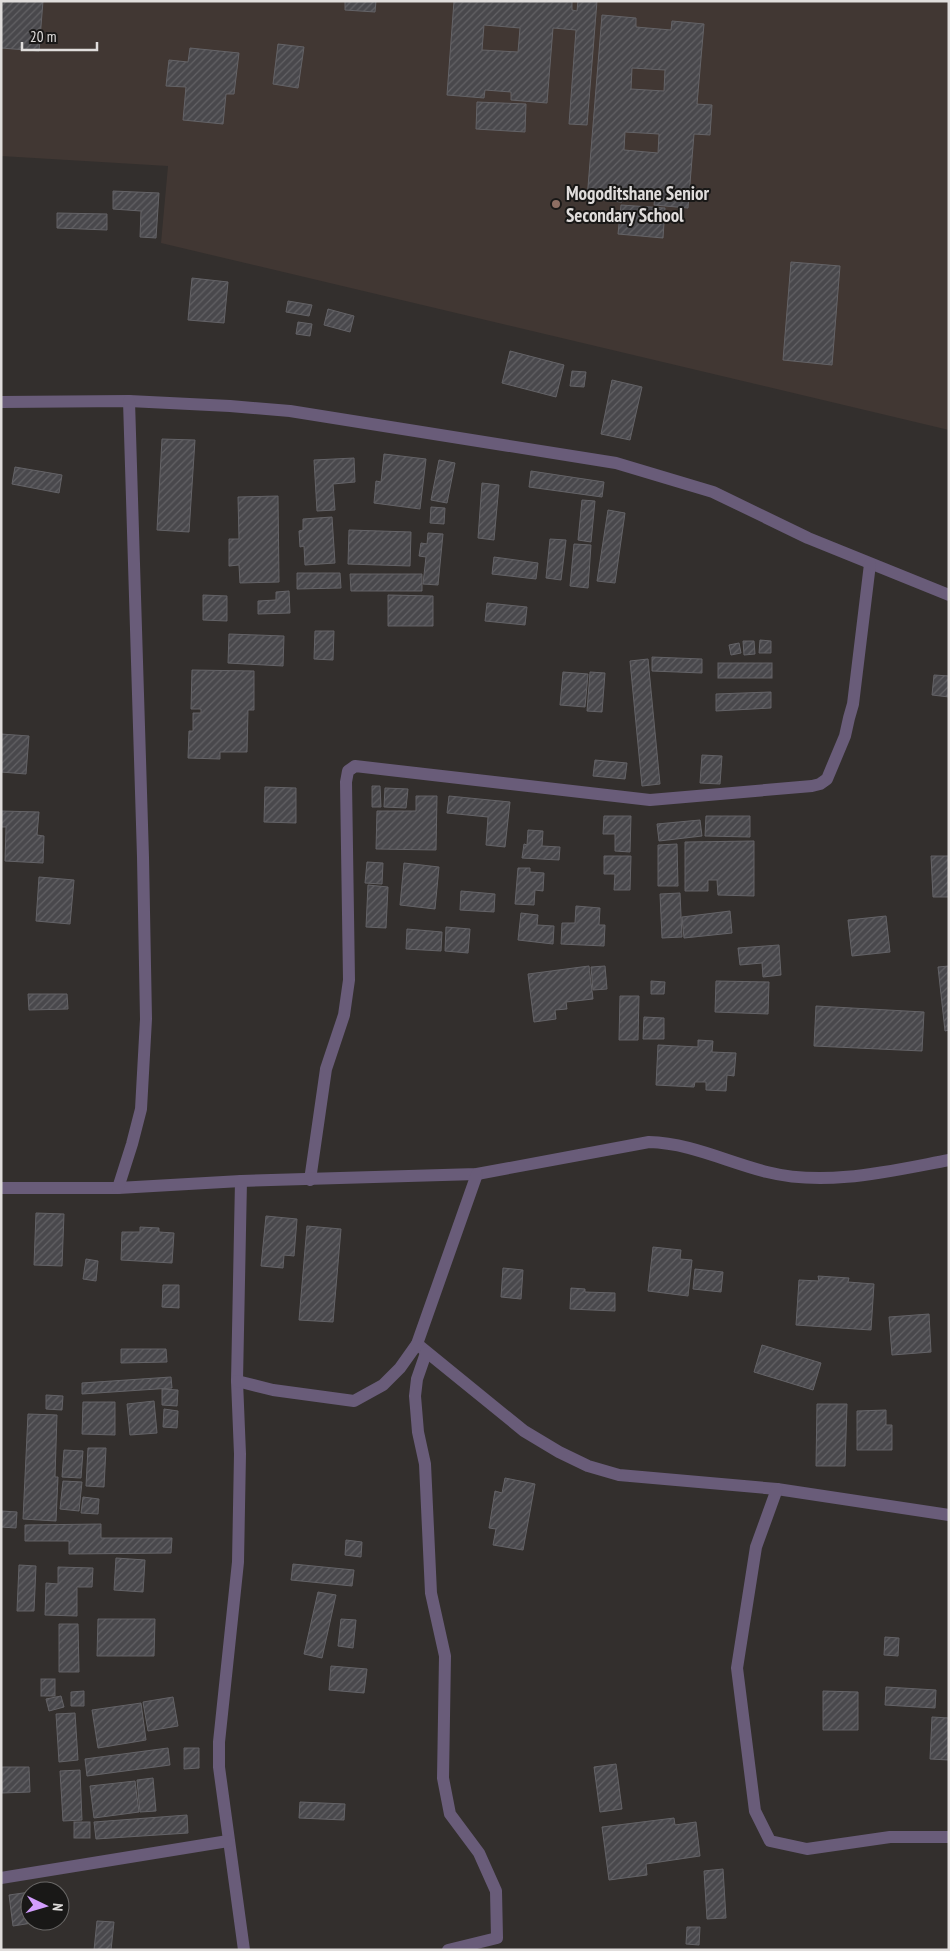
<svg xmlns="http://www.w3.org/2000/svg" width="950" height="1951" font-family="'PT Sans Narrow',sans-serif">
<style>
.built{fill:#413733}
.building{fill:url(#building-hatch);stroke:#646367;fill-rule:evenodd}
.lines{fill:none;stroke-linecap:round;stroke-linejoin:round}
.street{stroke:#695c79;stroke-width:12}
.education-dot{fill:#8d6e63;stroke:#191817;stroke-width:2}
.labels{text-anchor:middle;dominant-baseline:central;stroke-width:4;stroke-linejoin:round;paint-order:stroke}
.poi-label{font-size:19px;font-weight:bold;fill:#e0dddc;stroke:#191817;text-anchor:start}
</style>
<defs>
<pattern id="building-hatch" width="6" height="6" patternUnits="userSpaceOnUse" patternTransform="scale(1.25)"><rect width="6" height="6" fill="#49484c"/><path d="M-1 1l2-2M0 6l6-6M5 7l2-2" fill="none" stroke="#636265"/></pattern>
</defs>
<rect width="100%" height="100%" fill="#332f2d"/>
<path class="built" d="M 1,1 L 949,1 L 949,430 L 161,243 L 168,166 L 1,156 Z"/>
<g class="building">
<path d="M 1,1 L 43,1 L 39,51 L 1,48 Z"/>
<path d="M 345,1 L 376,1 L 375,12 L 345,10 Z"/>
<path d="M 454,1 L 572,1 L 572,10 L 577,11 L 578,1 L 597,1 L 587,125 L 569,124 L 576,30 L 553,28 L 547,103 L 511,100 L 511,92 L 485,90 L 484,98 L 447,95 ZM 484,25 L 520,28 L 518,52 L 482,50 Z"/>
<path d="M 602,15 L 636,18 L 636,27 L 671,30 L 672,21 L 704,24 L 697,104 L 712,105 L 710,135 L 694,134 L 688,208 L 654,205 L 655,195 L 623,192 L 622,202 L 587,199 ZM 632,68 L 665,70 L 664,91 L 631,89 ZM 625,132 L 659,134 L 658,153 L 624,150 Z"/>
<path d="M 278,44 L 304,47 L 298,88 L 273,84 Z"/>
<path d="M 190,48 L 239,53 L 234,94 L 226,94 L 223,124 L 183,120 L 186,87 L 166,86 L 169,60 L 188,62 Z"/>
<path d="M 477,102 L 526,104 L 525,132 L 476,129 Z"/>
<path d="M 113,191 L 159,193 L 156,238 L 140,237 L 141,211 L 113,209 Z"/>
<path d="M 621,205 L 665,208 L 663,238 L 618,234 Z"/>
<path d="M 57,213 L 107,214 L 107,230 L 57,228 Z"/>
<path d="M 791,262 L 840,266 L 832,365 L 783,360 Z"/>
<path d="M 192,278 L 228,282 L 224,323 L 188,320 Z"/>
<path d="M 288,301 L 312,305 L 309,316 L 286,312 Z"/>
<path d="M 328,309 L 354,316 L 350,332 L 324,325 Z"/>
<path d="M 298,322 L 312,324 L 310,336 L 296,334 Z"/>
<path d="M 510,351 L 564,365 L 556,397 L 502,383 Z"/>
<path d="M 572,371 L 586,372 L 584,387 L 570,386 Z"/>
<path d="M 612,380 L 642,387 L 630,440 L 601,434 Z"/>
<path d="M 162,439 L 195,440 L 189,532 L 157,530 Z"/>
<path d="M 384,454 L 426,459 L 420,509 L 374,503 L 376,481 L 381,482 Z"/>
<path d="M 354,458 L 355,482 L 333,484 L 335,510 L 317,511 L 314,460 Z"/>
<path d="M 439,460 L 455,463 L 447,503 L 431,500 Z"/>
<path d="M 15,467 L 62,475 L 59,493 L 12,484 Z"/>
<path d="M 531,471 L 604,482 L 602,497 L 529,487 Z"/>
<path d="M 482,483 L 499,485 L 494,540 L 478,538 Z"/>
<path d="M 278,496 L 279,582 L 240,583 L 239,565 L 229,566 L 229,539 L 239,539 L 238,497 Z"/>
<path d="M 582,500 L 595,501 L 591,542 L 578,540 Z"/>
<path d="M 431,507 L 445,508 L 444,524 L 430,523 Z"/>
<path d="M 608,510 L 625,513 L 615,583 L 597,581 Z"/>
<path d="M 332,517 L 335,563 L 305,565 L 304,546 L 300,547 L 299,531 L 303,530 L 303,519 Z"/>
<path d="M 349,530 L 411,532 L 410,566 L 348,564 Z"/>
<path d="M 428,533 L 443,534 L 438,585 L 423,584 L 426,557 L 419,556 L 421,543 L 427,544 Z"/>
<path d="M 550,539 L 566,540 L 561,580 L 546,578 Z"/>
<path d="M 574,544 L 591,545 L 588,588 L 570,586 Z"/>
<path d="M 494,557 L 538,563 L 536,579 L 492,574 Z"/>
<path d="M 297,573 L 340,573 L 341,588 L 297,589 Z"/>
<path d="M 350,574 L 422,574 L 422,591 L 351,591 Z"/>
<path d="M 289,591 L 290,613 L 258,614 L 258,601 L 276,600 L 276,592 Z"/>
<path d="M 203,595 L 227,596 L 227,621 L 203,620 Z"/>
<path d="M 388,595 L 433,596 L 433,626 L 388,626 Z"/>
<path d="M 487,603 L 527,607 L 525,625 L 485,621 Z"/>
<path d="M 315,631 L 334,631 L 333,660 L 314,659 Z"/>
<path d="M 229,634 L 284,636 L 283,666 L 228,663 Z"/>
<path d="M 760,640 L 771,641 L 771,653 L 759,653 Z"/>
<path d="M 743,641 L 754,641 L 755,654 L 744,655 Z"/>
<path d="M 739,643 L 741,653 L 731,655 L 729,645 Z"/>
<path d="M 652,657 L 702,659 L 702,673 L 652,671 Z"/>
<path d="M 648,659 L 660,784 L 642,786 L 630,661 Z"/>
<rect x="718" y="663" width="54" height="15"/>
<path d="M 192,670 L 254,671 L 254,710 L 248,710 L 247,752 L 220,752 L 220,759 L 188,758 L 189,731 L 193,731 L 193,713 L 201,713 L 201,709 L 191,709 Z"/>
<path d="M 563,672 L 588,674 L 585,707 L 560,705 Z"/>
<path d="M 590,672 L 605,673 L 602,712 L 587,711 Z"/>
<path d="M 934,675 L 949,676 L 949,697 L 932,695 Z"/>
<path d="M 771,692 L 771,708 L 716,711 L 716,694 Z"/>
<path d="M 1,734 L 29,736 L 26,774 L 1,772 Z"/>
<path d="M 702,755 L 722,756 L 720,784 L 700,783 Z"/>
<path d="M 595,760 L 627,763 L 625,779 L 593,776 Z"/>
<path d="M 372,786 L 380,786 L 381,807 L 372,807 Z"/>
<path d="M 265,787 L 296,788 L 296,823 L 264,822 Z"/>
<path d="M 385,788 L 408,789 L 406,808 L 384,807 Z"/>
<path d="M 416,796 L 437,796 L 436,850 L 376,849 L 377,811 L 416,811 Z"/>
<path d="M 449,796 L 510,802 L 505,847 L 486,845 L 488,817 L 447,813 Z"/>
<path d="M 1,811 L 39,812 L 37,835 L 44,836 L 43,863 L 5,861 L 6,827 L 1,827 Z"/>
<path d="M 604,816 L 631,816 L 630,852 L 615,851 L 615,834 L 603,834 Z"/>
<path d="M 706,816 L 750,816 L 750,837 L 705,836 Z"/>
<path d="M 700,820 L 702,836 L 659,841 L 657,824 Z"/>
<path d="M 528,830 L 543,831 L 542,846 L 560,847 L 559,860 L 522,858 L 524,844 L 527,845 Z"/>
<path d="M 754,841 L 754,896 L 718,895 L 717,880 L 708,880 L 708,891 L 685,891 L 685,842 Z"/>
<path d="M 677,844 L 678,886 L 658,886 L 658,845 Z"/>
<path d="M 604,856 L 631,856 L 630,890 L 614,890 L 615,874 L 604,874 Z"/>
<path d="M 931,856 L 949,856 L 949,897 L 933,897 Z"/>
<path d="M 367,862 L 383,863 L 382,884 L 365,883 Z"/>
<path d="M 404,863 L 439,867 L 435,909 L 400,905 Z"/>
<path d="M 518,868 L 530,868 L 530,872 L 544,873 L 543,891 L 535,890 L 534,905 L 515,904 Z"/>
<path d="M 39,877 L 74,880 L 70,924 L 36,921 Z"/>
<path d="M 368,885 L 388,887 L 386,928 L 366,927 Z"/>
<path d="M 461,891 L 495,894 L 494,912 L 460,910 Z"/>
<path d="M 680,893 L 682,937 L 662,938 L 660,894 Z"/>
<path d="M 576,906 L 600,908 L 599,925 L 605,925 L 604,946 L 561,944 L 562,923 L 575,923 Z"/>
<path d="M 730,911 L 732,933 L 684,938 L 682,917 Z"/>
<path d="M 521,913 L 538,915 L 537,925 L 554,926 L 553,944 L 518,940 Z"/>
<path d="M 886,916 L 890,952 L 852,956 L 848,920 Z"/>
<path d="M 446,927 L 470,929 L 468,953 L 445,951 Z"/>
<path d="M 407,929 L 442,932 L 441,951 L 406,949 Z"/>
<path d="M 779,945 L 781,975 L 763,977 L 762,963 L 740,965 L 738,948 Z"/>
<path d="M 589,966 L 593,999 L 566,1002 L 567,1009 L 555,1010 L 556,1019 L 534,1022 L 528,974 Z"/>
<path d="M 605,966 L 607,989 L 593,990 L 591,967 Z"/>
<path d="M 949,966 L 949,1030 L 945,1031 L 938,967 Z"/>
<path d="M 651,981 L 665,982 L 664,994 L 651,994 Z"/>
<path d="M 716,981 L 769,982 L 768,1014 L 715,1012 Z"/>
<path d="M 28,994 L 67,994 L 68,1009 L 29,1010 Z"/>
<path d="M 620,996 L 639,996 L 638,1040 L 619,1040 Z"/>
<path d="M 816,1006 L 924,1012 L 922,1051 L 814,1046 Z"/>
<path d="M 644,1017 L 664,1018 L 664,1039 L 643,1039 Z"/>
<path d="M 698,1040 L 713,1041 L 712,1052 L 736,1053 L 734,1076 L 727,1075 L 726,1091 L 706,1090 L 706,1082 L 695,1082 L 694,1087 L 656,1085 L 658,1045 L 698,1047 Z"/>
<path d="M 36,1213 L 64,1214 L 62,1266 L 34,1265 Z"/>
<path d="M 266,1216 L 297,1219 L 294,1256 L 284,1255 L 283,1268 L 261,1266 Z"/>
<path d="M 307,1226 L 341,1229 L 333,1322 L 299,1320 Z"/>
<path d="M 140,1227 L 159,1228 L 159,1232 L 174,1233 L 172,1263 L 121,1260 L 122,1232 L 140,1232 Z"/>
<path d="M 653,1247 L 681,1250 L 680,1259 L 692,1260 L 688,1296 L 648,1291 Z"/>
<path d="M 86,1259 L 98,1261 L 96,1281 L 83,1279 Z"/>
<path d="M 503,1268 L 523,1270 L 521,1299 L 501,1297 Z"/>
<path d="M 695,1269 L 723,1272 L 721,1292 L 693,1289 Z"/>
<path d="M 818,1276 L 849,1278 L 848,1282 L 874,1284 L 871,1330 L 796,1325 L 799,1280 L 819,1281 Z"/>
<path d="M 163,1285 L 179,1285 L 179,1308 L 162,1307 Z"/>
<path d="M 571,1288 L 585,1289 L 585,1292 L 615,1293 L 615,1311 L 570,1309 Z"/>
<path d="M 929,1314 L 931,1352 L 892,1355 L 889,1317 Z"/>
<path d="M 762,1345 L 821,1363 L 813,1390 L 754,1372 Z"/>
<path d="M 121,1349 L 166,1349 L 167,1362 L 121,1363 Z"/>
<path d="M 171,1377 L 172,1388 L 82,1394 L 82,1383 Z"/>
<path d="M 162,1389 L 178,1390 L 177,1406 L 162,1405 Z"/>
<path d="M 46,1395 L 63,1396 L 62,1410 L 46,1409 Z"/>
<path d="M 154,1401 L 157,1433 L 130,1435 L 127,1404 Z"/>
<path d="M 83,1402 L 115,1402 L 115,1435 L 82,1434 Z"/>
<path d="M 817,1404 L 847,1404 L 845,1466 L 816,1466 Z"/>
<path d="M 164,1409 L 178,1411 L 177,1428 L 163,1427 Z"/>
<path d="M 886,1410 L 886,1425 L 892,1425 L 892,1450 L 857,1450 L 857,1411 Z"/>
<path d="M 28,1414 L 57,1415 L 55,1477 L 58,1477 L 56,1521 L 23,1519 Z"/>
<path d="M 88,1448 L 106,1448 L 104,1487 L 86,1486 Z"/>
<path d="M 64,1450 L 83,1451 L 81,1478 L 62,1477 Z"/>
<path d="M 505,1478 L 535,1484 L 523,1550 L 493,1545 L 496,1529 L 489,1528 L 495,1491 L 502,1493 Z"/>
<path d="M 63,1481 L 82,1482 L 79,1511 L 60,1509 Z"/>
<path d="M 83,1497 L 99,1499 L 98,1514 L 81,1513 Z"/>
<path d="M 2,1511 L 17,1512 L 16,1528 L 1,1527 Z"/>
<path d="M 101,1524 L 101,1538 L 172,1538 L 171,1553 L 69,1554 L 69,1541 L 25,1541 L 25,1525 Z"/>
<path d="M 346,1540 L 362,1542 L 361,1557 L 345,1555 Z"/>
<path d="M 116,1558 L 145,1560 L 143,1592 L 114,1590 Z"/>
<path d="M 293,1564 L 354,1570 L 352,1586 L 291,1580 Z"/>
<path d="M 19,1565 L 36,1566 L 34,1611 L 17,1611 Z"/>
<path d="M 58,1567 L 93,1568 L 92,1587 L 77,1587 L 77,1616 L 45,1615 L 46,1583 L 58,1584 Z"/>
<path d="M 318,1592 L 336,1595 L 322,1658 L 304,1654 Z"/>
<path d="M 98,1619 L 155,1619 L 154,1656 L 97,1656 Z"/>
<path d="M 341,1619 L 356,1620 L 353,1648 L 338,1646 Z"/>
<path d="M 59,1624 L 78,1624 L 79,1672 L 59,1672 Z"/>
<path d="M 885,1637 L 899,1638 L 898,1656 L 884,1655 Z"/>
<path d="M 331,1666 L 367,1669 L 364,1693 L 329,1690 Z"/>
<rect x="41" y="1679" width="14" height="17"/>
<path d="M 886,1687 L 936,1690 L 935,1708 L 885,1705 Z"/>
<path d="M 84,1691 L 84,1706 L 71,1706 L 71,1692 Z"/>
<path d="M 823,1691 L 858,1692 L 858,1730 L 823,1730 Z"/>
<path d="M 61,1696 L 64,1707 L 49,1711 L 46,1699 Z"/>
<path d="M 173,1697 L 178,1726 L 148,1731 L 143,1702 Z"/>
<path d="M 141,1703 L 146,1740 L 98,1748 L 92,1710 Z"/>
<path d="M 75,1713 L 78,1760 L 59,1762 L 56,1714 Z"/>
<path d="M 932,1717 L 949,1718 L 949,1760 L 930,1759 Z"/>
<path d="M 168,1748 L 170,1765 L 87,1776 L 85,1759 Z"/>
<path d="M 184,1748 L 199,1748 L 199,1768 L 184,1769 Z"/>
<path d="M 616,1764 L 622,1809 L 600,1812 L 594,1767 Z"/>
<path d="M 1,1767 L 29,1767 L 30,1792 L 2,1793 Z"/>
<path d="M 80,1770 L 82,1820 L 63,1821 L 60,1771 Z"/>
<path d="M 153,1778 L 156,1811 L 140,1812 L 137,1780 Z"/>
<path d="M 135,1781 L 139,1812 L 94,1818 L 90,1786 Z"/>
<path d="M 300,1802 L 345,1804 L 344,1820 L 299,1818 Z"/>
<path d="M 187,1815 L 188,1833 L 96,1839 L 94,1822 Z"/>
<path d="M 674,1818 L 675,1825 L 696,1822 L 700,1856 L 646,1864 L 647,1875 L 609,1880 L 602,1827 Z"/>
<rect x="74" y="1822" width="16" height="16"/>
<path d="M 723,1869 L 726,1918 L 707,1919 L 704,1871 Z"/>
<path d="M 30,1892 L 30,1921 L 45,1921 L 13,1926 L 9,1895 Z"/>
<path d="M 97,1921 L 114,1922 L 111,1950 L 94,1950 Z"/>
<path d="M 687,1927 L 700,1927 L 699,1945 L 686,1944 Z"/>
</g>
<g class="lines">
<g class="street">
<path d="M 1,402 L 129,401 L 230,406 L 290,411 L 616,463 L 713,492 L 808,538 L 949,595"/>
<path d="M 310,1180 L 326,1069 L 344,1015 L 349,980 L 346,782 L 348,771 L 355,766 L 650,800 L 812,786 L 820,784 L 827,779 L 845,736 L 849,718 L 853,704 L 870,564"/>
<path d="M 241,1181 L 237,1381 L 240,1454 L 238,1562 L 219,1742 L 219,1767 L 244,1950"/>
<path d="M 1,1188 L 118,1188 L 241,1181 L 477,1174 L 649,1142 C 690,1143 727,1162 767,1172 C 826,1187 890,1171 949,1160"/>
<path d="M 118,1188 L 132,1144 L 141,1109 L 146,1019 L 143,857 L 129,401"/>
<path d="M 417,1344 L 524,1431 L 559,1452 L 588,1466 L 619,1475 L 777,1489 L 949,1515"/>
<path d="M 426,1353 L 417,1379 L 415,1396 L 418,1432 L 425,1464 L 431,1593 L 445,1656 L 443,1778 L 450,1814 L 479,1853 L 496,1891 L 497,1938 L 448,1950"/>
<path d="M 237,1381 L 273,1390 L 354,1401 L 383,1385 L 400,1368 L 417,1344 L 477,1174"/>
<path d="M 777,1489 L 756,1547 L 737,1668 L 755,1811 L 770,1841 L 807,1849 L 890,1837 L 949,1837"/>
<path d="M 1,1878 L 228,1841"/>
</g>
</g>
<circle class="education-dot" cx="556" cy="204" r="5"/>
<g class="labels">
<g class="poi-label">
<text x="566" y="193">Mogoditshane Senior<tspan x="566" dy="22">Secondary School</tspan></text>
</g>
</g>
<rect width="950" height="1951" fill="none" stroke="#e0dddc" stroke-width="5"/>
<g transform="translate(45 1906) rotate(95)"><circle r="24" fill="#191817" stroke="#696766"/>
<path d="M0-4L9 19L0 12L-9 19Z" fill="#d29dfd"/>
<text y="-8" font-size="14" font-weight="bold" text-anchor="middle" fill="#e0dddc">N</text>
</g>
<path d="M22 42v8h75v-8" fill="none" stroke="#e0dddc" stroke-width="2.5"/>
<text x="30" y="42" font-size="15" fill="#e0dddc" stroke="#191817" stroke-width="4" paint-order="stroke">20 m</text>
</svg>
